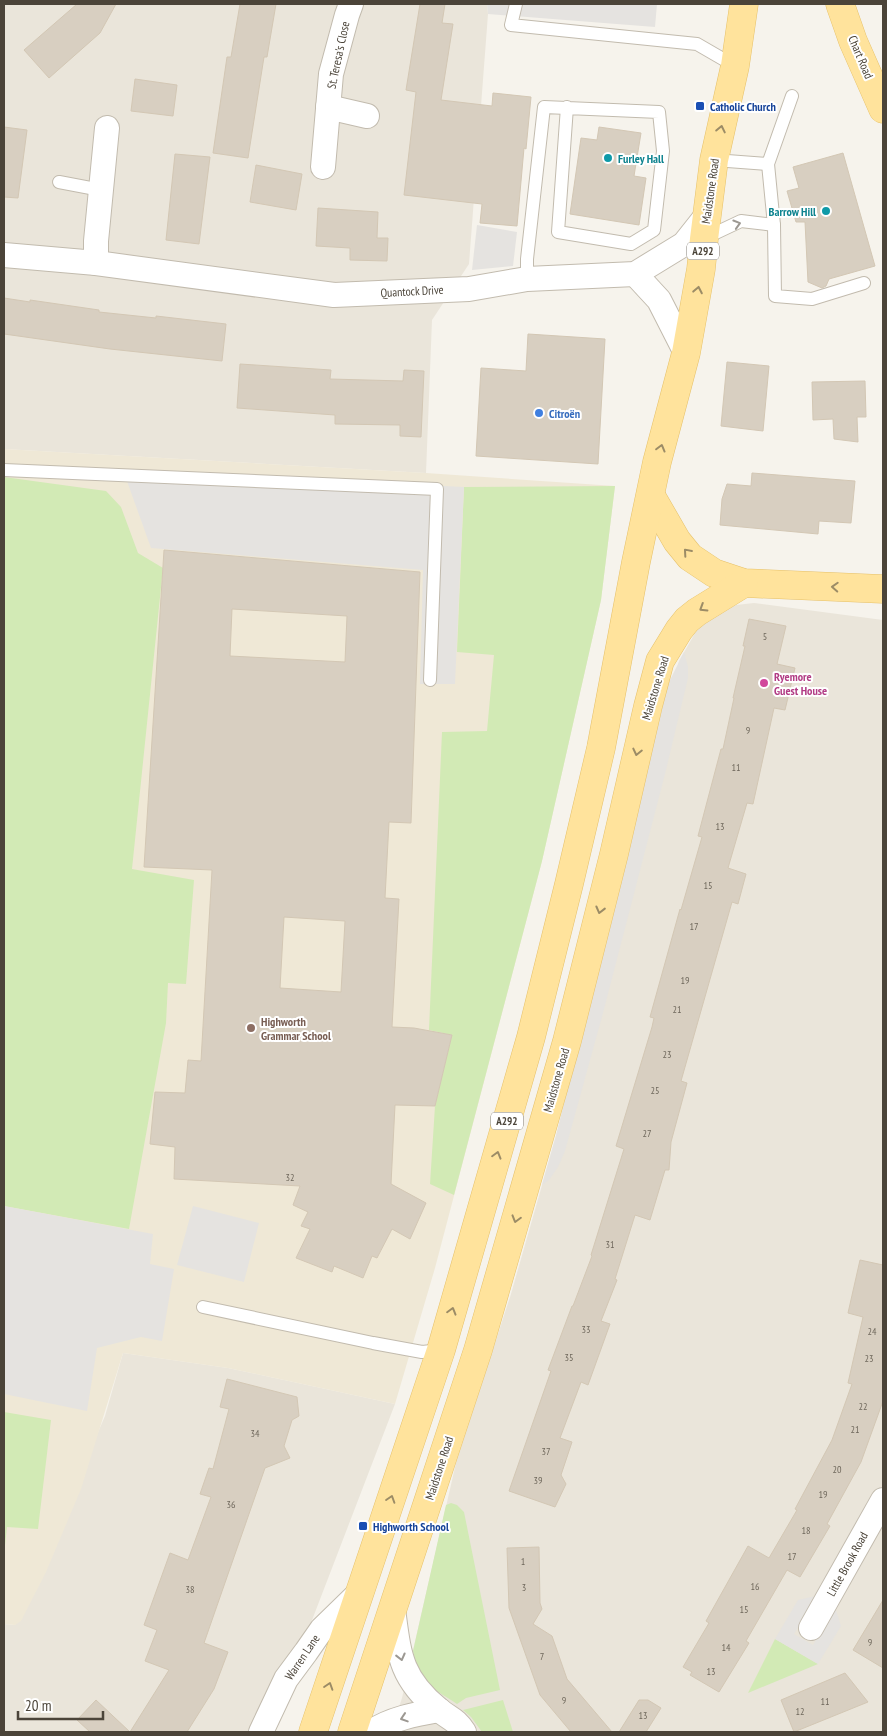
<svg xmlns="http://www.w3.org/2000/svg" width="887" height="1736" font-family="'PT Sans Narrow',sans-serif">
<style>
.residential{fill:#eae5da}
.education{fill:#efe8d6}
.green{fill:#d2eab5}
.parking{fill:#e5e3e0}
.building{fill:#d8cfc1;stroke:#d3c7b4;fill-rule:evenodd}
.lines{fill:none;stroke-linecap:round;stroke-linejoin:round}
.service-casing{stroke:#c2bbae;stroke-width:14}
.minor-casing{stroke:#c2bbae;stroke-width:26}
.primary-casing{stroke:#e6c16a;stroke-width:29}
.service{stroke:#fff;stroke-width:12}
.minor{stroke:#fff;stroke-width:24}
.primary{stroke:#ffe39c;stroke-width:28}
.oneway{stroke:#9c8c66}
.oneway2{stroke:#9c9892}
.transit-dot{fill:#1a4fb4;stroke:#fff;stroke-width:2}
.culture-dot{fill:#0f9aa8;stroke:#fff;stroke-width:2}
.shop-dot{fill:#3f7fe0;stroke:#fff;stroke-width:2}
.hotel-dot{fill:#d1479c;stroke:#fff;stroke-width:2}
.education-dot{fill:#8d6e63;stroke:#fff;stroke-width:2}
.labels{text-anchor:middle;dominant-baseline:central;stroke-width:4;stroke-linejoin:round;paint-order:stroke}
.number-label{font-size:10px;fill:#6e675b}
.shield{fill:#fff;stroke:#817c74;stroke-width:1}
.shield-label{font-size:11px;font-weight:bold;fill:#4b4439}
.street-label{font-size:12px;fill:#4b4439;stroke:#fff}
.transit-label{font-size:12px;font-weight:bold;fill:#164399;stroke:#fff;text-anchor:start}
.culture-label{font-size:12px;font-weight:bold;fill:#0d838f;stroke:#fff;text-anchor:start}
.shop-label{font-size:12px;font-weight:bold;fill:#366cbe;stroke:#fff;text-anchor:start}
.hotel-label{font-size:12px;font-weight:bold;fill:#b23c85;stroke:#fff;text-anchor:start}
.education-label{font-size:12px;font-weight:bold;fill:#785e54;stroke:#fff;text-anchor:start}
</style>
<rect width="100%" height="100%" fill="#f6f3ec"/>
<g class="residential">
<path d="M 4,4 L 487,4 L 488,14 L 469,264 L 432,320 L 426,473 L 4,449 Z"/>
<path d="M 754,603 L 883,620 L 883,1732 L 391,1732 L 402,1698 L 456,1463 L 511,1294 L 556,1136 L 679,661 L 698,628 L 712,617 L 736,605 Z"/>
<path d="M 123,1353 L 228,1368 L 395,1404 L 309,1628 L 252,1732 L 4,1732 L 4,1624 L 15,1625 L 105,1416 Z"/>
</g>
<path class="education" d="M 4,449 L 426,473 L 615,486 L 601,600 L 542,861 L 435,1268 L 395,1404 L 228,1368 L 123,1353 L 81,1489 L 46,1572 L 21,1621 L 15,1625 L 4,1624 Z"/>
<g class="green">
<path d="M 4,477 L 106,491 L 121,507 L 138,553 L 163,568 L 132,869 L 194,880 L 186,984 L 168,983 L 166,1023 L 129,1229 L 4,1206 Z"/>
<path d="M 615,486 L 601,600 L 542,861 L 454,1195 L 430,1184 L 435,1106 L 452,1035 L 429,1030 L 442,732 L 487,731 L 494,655 L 457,652 L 464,487 Z"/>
<path d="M 4,1412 L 51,1420 L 38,1529 L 7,1527 L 4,1555 Z"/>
<path d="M 451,1503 L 457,1505 L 464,1512 L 500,1690 L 466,1698 L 457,1704 C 431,1686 419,1686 413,1651 L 446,1505 Z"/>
<path d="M 775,1639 L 818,1664 L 748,1693 Z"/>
<path d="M 503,1700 L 513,1732 L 482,1732 L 471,1717 L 463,1710 Z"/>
</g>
<g class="parking">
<path d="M 487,4 L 657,4 L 655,27 L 488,14 Z"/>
<path d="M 477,225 L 517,232 L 513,266 L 472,270 Z"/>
<path d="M 123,470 L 464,487 L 455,684 L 420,684 L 423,570 L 151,548 Z"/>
<path d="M 684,652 L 688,667 L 688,678 L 665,774 L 603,1013 L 565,1151 L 558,1167 L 549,1180 L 542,1185 L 556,1136 L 668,684 Z"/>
<path d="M 4,1206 L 153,1234 L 150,1264 L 174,1269 L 162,1341 L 141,1337 L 97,1348 L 87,1411 L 4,1394 Z"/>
<path d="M 193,1206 L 259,1223 L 244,1282 L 177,1265 Z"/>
<path d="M 816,1596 L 794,1634 L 813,1645 L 835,1607 L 841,1626 L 818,1664 L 775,1639 L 798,1600 Z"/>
</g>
<g class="building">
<path d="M 77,4 L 116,4 L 100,33 L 49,78 L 24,50 Z"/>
<path d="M 240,4 L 276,4 L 267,57 L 264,57 L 248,158 L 213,153 L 227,57 L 231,57 Z"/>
<path d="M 420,4 L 445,4 L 442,23 L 453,24 L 441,100 L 492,106 L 493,93 L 531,97 L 526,149 L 524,148 L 517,226 L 480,223 L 482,204 L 404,195 L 416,92 L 406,90 Z"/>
<path d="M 135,79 L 177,85 L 173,116 L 131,111 Z"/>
<path d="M 4,127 L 27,130 L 18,198 L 4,197 Z"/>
<path d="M 599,127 L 641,133 L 634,176 L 646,178 L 639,225 L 570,214 L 581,138 L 597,140 Z"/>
<path d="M 843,153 L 875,266 L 829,279 L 826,286 L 822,288 L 808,282 L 805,222 L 796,222 L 787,191 L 799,188 L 793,167 Z"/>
<path d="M 175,154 L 210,157 L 199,244 L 166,240 Z"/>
<path d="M 256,165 L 302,174 L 296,210 L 250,202 Z"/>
<path d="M 318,208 L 378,212 L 377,238 L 388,238 L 387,261 L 350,260 L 350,248 L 316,246 Z"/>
<path d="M 4,298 L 30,302 L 30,300 L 99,310 L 99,312 L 156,318 L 156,316 L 226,324 L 222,361 L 110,349 L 4,334 Z"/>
<path d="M 528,334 L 605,339 L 598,464 L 476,456 L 481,368 L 526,371 Z"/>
<path d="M 727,362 L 769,366 L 763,431 L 721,426 Z"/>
<path d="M 240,364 L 331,370 L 330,379 L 403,381 L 404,370 L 424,371 L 421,437 L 400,436 L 400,425 L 335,424 L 335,415 L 237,408 Z"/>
<path d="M 865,381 L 866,417 L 857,417 L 858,442 L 834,439 L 833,419 L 813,420 L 812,382 Z"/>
<path d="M 752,473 L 855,481 L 851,523 L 819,521 L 818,534 L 720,525 L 722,499 L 727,484 L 751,486 Z"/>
<path d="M 164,550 L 420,572 L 411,823 L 389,822 L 385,898 L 399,899 L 392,1027 L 414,1028 L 452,1035 L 435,1106 L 395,1105 L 391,1184 L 426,1203 L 410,1239 L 392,1229 L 377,1258 L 372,1256 L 363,1278 L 334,1266 L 332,1272 L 296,1258 L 310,1229 L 301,1226 L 308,1212 L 293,1205 L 300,1186 L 174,1179 L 175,1147 L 150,1144 L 155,1092 L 185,1093 L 188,1060 L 201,1061 L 212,870 L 144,867 ZM 232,609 L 347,616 L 345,662 L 230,656 ZM 284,917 L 345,921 L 341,992 L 280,988 Z"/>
<path d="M 749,619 L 786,626 L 777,664 L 795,668 L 785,710 L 774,708 L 753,804 L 747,803 L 728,868 L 746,874 L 738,904 L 732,902 L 681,1081 L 687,1083 L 671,1142 L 669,1170 L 665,1170 L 650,1220 L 635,1215 L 615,1279 L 617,1280 L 601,1321 L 610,1324 L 588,1385 L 581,1382 L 560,1438 L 572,1442 L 561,1475 L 566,1484 L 555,1507 L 509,1491 L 551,1371 L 548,1370 L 572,1306 L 573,1306 L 592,1256 L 591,1255 L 624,1149 L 616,1146 L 652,1027 L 654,1018 L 650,1017 L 680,909 L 681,910 L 702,837 L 698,836 L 721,749 L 723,749 L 734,698 L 733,698 L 745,646 L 743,646 Z"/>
<path d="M 860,1260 L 883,1265 L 883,1401 L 861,1462 L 827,1524 L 830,1526 L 800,1577 L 787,1570 L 746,1641 L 749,1643 L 719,1692 L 690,1675 L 692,1672 L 683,1667 L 709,1623 L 706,1621 L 748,1546 L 769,1558 L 797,1510 L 795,1509 L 832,1440 L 852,1384 L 848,1383 L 863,1317 L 848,1313 Z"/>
<path d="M 227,1379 L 297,1397 L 299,1416 L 292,1420 L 284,1446 L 290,1458 L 265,1468 L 204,1643 L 228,1652 L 214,1689 L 187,1732 L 90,1732 L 77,1720 L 96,1700 L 130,1732 L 169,1670 L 145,1661 L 157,1630 L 144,1625 L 170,1553 L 188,1560 L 211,1497 L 200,1494 L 209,1468 L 213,1469 L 229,1409 L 220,1407 Z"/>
<path d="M 539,1547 L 540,1603 L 542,1609 L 533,1624 L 552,1636 L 567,1679 L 612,1732 L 571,1732 L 540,1695 L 509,1608 L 507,1548 Z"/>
<path d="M 883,1600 L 883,1668 L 853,1650 Z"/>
<path d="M 845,1673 L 868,1702 L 794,1732 L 781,1700 Z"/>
<path d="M 639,1700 L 648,1700 L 661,1708 L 646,1732 L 619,1732 Z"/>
</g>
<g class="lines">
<defs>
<g id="service">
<path d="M 516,4 L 511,25 L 697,44 L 735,66"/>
<path d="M 792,96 L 768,164 L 774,225 L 775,296 L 812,299 L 864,283"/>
<path d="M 714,160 L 768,164"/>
<path d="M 59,182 L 101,190"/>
<path d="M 705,238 L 741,221 L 774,225"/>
<path d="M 527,279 L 527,259 L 544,107 L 659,112 L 663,151 L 654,230 L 631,244 L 558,232 L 567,107"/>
<path d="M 4,470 L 437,489 L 430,680"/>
<path d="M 203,1307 L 373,1343 L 422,1352 L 441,1350"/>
</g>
<g id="minor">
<path d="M 328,107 L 367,116"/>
<path d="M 323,167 L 331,74 L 347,15 L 351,4"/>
<path d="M 4,255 L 96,263 L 334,295 L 469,289 L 527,279 L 635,274 L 684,244 L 707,215"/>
<path d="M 96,263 L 96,241 L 107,128"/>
<path d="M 635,274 L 659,300 L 686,353"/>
<path d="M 393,1609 C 399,1654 400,1678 438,1709 C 449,1719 455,1718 464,1732"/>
<path d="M 811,1628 L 883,1500"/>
<path d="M 261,1732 L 286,1679 L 306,1652 L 322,1629 L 359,1593"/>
<path d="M 371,1732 C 390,1719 416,1714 439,1710"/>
</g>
<g id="primary">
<path d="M 840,4 L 853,41 L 883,109"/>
<path d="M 651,496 L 677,541 L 690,557 L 714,573 L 744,583 L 883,589"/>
<path d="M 313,1732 L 441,1350 L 531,1037 L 569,884 L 601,748 L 636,562 L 657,462 L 686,353 L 701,269 L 704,239 L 714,160 L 735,66 L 744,4"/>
<path d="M 352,1732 L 478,1350 L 506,1253 L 567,1041 L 614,854 L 648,706 L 660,661 L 679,630 L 687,620 L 697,612 L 744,583"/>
</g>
</defs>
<use href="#service" class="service-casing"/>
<use href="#minor" class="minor-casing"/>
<use href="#primary" class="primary-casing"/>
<use href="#service" class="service"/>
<use href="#minor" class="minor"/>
<use href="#primary" class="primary"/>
</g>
<defs><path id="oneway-chevron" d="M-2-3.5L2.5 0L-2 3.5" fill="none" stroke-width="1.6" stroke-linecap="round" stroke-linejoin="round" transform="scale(1.25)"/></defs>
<g class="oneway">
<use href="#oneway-chevron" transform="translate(721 129) rotate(-78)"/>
<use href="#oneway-chevron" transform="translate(698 290) rotate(-79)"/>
<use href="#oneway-chevron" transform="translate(661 448) rotate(-75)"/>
<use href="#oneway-chevron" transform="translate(687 552) rotate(-131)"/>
<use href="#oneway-chevron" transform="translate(835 587) rotate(-177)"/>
<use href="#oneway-chevron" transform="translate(703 608) rotate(148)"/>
<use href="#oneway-chevron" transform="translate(637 752) rotate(103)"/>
<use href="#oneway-chevron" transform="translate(600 910) rotate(104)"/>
<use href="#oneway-chevron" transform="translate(497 1155) rotate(-74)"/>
<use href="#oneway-chevron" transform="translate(516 1219) rotate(106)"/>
<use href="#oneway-chevron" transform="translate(452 1311) rotate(-74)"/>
<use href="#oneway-chevron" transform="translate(391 1499) rotate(-72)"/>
<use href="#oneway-chevron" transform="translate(329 1686) rotate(-72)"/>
</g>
<g class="oneway2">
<use href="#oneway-chevron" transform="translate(737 224) rotate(-17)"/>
<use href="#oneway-chevron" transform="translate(401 1657) rotate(76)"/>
<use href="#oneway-chevron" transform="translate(404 1718) rotate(162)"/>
</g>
<g class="transit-dot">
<rect x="695" y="101" width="10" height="10" rx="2.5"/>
<rect x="358" y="1521" width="10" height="10" rx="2.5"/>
</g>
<g class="culture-dot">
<circle cx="608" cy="158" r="5"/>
<circle cx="826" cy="211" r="5"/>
</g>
<circle class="shop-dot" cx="539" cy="413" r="5"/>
<circle class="hotel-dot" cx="764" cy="683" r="5"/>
<circle class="education-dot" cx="251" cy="1028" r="5"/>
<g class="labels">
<g class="number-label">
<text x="765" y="636">5</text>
<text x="748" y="730">9</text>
<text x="736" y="767">11</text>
<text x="720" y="826">13</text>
<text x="708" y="885">15</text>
<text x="694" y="926">17</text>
<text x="685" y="980">19</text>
<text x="677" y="1009">21</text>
<text x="667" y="1054">23</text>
<text x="655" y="1090">25</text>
<text x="647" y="1133">27</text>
<text x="290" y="1177">32</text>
<text x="610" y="1244">31</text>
<text x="586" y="1329">33</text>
<text x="872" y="1331">24</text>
<text x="569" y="1357">35</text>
<text x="869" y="1358">23</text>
<text x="863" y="1406">22</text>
<text x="855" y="1429">21</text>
<text x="255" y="1433">34</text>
<text x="546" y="1451">37</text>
<text x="837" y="1469">20</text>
<text x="538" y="1480">39</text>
<text x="823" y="1494">19</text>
<text x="231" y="1504">36</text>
<text x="806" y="1530">18</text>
<text x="792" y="1556">17</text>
<text x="523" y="1561">1</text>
<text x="755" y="1586">16</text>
<text x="524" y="1587">3</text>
<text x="190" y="1589">38</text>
<text x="744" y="1609">15</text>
<text x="870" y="1642">9</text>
<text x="726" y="1647">14</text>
<text x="542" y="1656">7</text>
<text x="711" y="1671">13</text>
<text x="564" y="1700">9</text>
<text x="825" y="1701">11</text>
<text x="800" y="1711">12</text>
<text x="643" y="1715">13</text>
</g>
<g class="shield">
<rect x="687" y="242.5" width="32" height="17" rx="4"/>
<rect x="491" y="1112.5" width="32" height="17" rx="4"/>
</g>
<g class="shield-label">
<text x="703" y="251">A292</text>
<text x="507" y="1121">A292</text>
</g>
<g class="street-label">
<text transform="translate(338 55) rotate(-78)">St. Teresa's Close</text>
<text transform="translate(861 57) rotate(67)">Chart Road</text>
<text transform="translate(710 191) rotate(-82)">Maidstone Road</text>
<text transform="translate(412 291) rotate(-3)">Quantock Drive</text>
<text transform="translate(655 688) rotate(-73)">Maidstone Road</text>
<text transform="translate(556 1080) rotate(-74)">Maidstone Road</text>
<text transform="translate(439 1468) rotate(-72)">Maidstone Road</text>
<text transform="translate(847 1564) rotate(-61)">Little Brook Road</text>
<text transform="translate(302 1657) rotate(-56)">Warren Lane</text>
</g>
<g class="transit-label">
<text x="710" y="106">Catholic Church</text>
<text x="373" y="1526">Highworth School</text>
</g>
<g class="culture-label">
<text x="618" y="158">Furley Hall</text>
<text x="816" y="211" text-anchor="end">Barrow Hill</text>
</g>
<g class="shop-label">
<text x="549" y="413">Citroën</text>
</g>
<g class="hotel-label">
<text x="774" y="676">Ryemore<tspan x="774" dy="14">Guest House</tspan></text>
</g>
<g class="education-label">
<text x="261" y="1021">Highworth<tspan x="261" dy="14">Grammar School</tspan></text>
</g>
</g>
<rect width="887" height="1736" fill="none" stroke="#4b4439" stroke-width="10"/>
<path d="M18 1711v8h85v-8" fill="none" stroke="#4b4439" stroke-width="2.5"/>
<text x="25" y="1711" font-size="15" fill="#4b4439" stroke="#ffffff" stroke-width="4" paint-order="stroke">20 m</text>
</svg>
